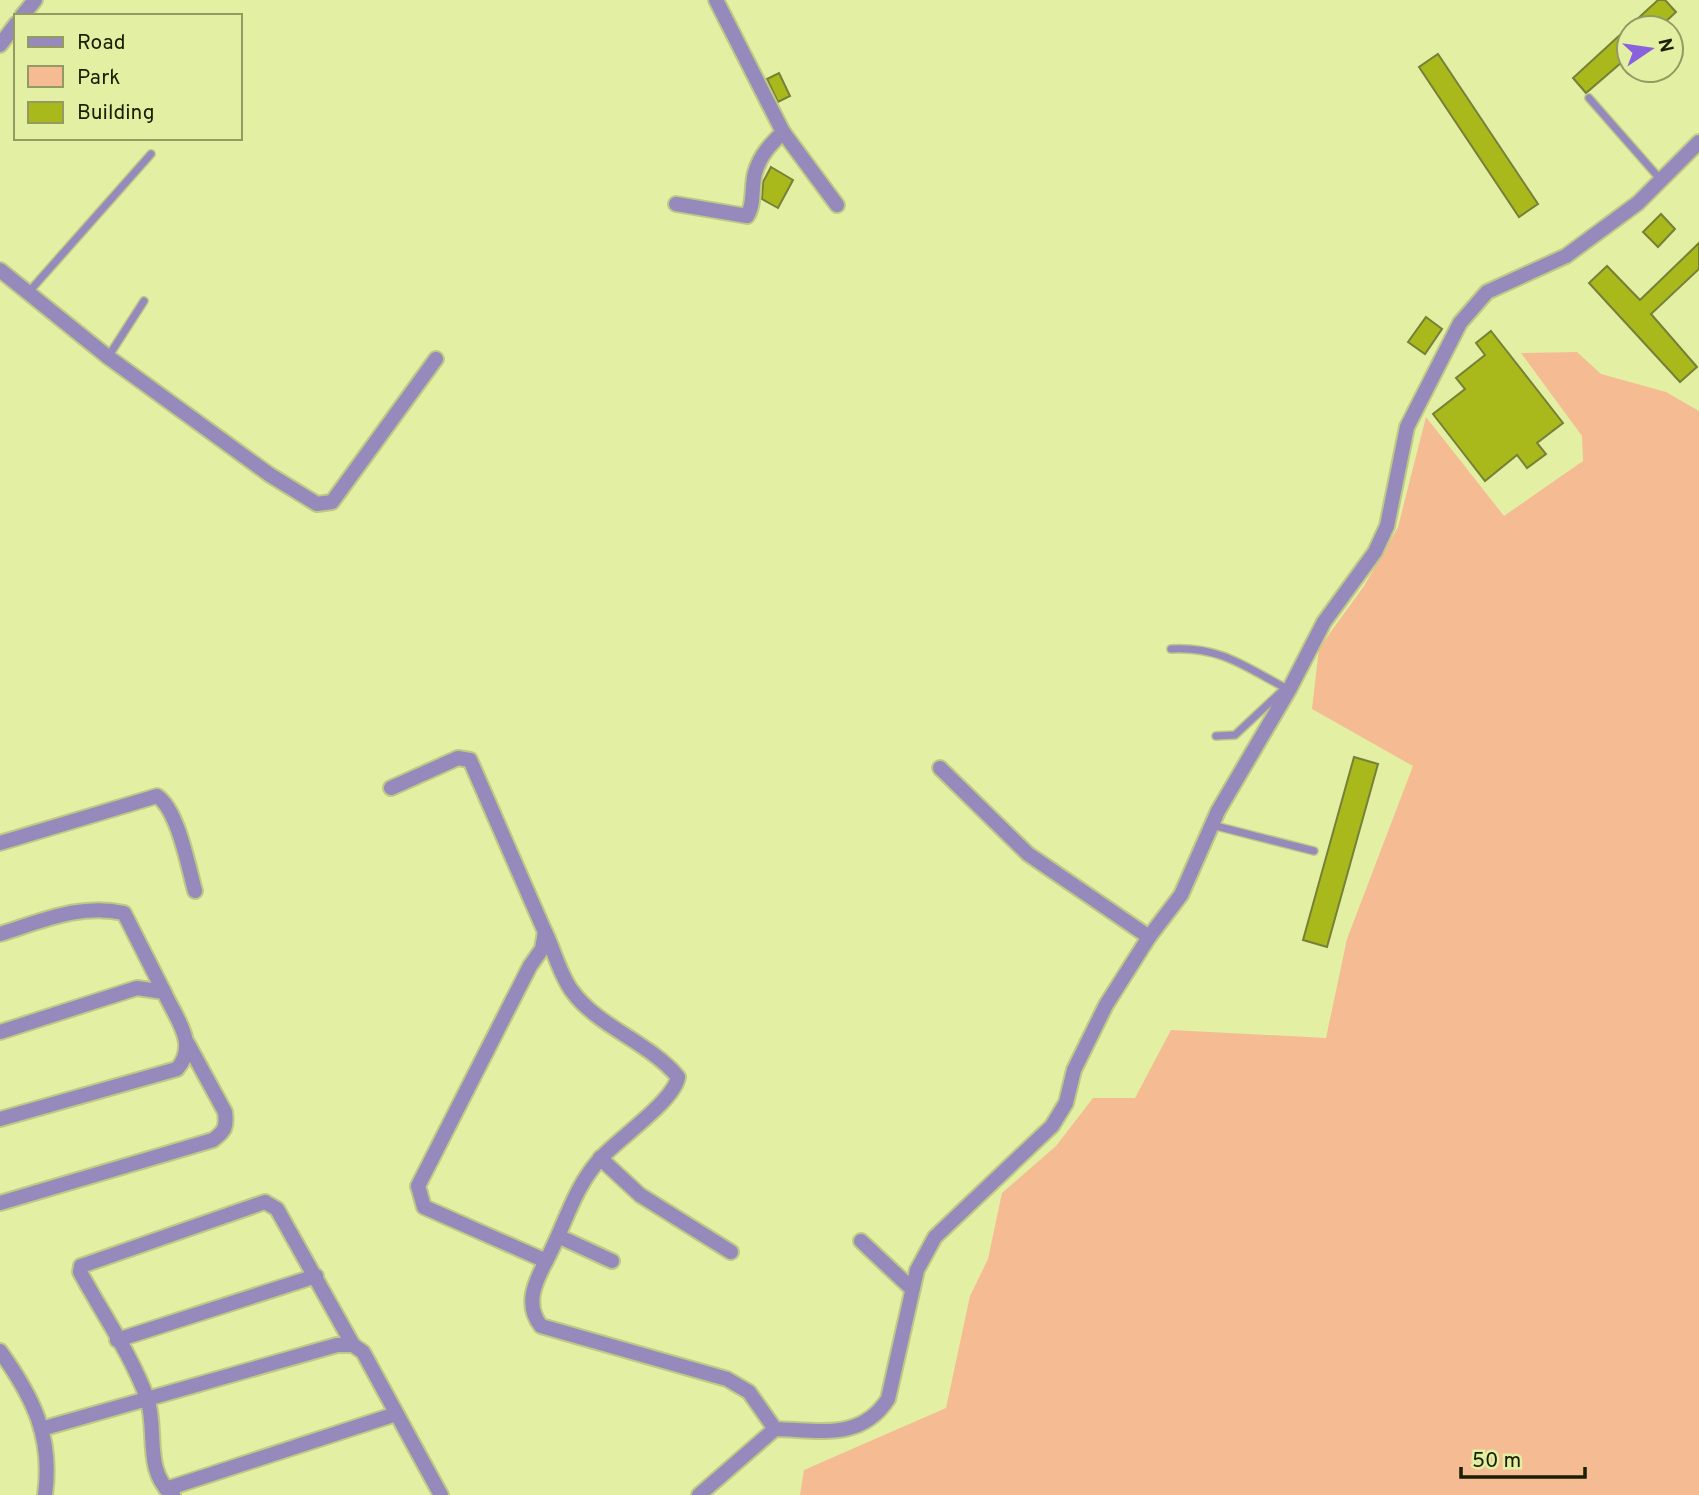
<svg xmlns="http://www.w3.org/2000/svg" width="1699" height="1495" font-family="Overpass,sans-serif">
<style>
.green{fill:#f5bb93}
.building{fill:#a9b91b;stroke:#768037;stroke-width:2}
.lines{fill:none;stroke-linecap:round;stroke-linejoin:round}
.lane-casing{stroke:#bfc986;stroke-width:10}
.street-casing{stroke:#bfc986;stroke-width:18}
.lane{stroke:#9689bb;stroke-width:7}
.street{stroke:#9689bb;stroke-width:14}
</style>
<rect width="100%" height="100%" fill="#e3efa3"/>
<path class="green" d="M 1577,352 L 1601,374 L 1666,392 L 1699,411 L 1699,1495 L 800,1495 L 804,1470 L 946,1408 L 970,1296 L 988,1259 L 1002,1193 L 1056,1146 L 1093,1098 L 1135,1098 L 1171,1030 L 1326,1038 L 1347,939 L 1413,766 L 1312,709 L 1319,648 L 1364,586 L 1398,527 L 1426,417 L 1504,516 L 1583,461 L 1582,436 L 1521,353 Z"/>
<g class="building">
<path d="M 1658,0 L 1665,0 L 1676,12 L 1659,28 L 1629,28 L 1629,56 L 1586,93 L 1573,78 Z"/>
<path d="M 1438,54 L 1538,204 L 1519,217 L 1419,67 Z"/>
<path d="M 779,73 L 790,96 L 778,102 L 767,79 Z"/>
<path d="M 771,167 L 793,180 L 778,208 L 762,199 L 763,182 Z"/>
<path d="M 1661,214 L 1675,229 L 1658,247 L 1643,232 Z"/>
<path d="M 1699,243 L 1699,269 L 1651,314 L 1697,367 L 1680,382 L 1589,283 L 1607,266 L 1640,300 Z"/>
<path d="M 1426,317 L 1442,329 L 1425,354 L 1408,342 Z"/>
<path d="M 1491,331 L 1563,423 L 1537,443 L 1546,454 L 1527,468 L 1517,455 L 1485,481 L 1433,414 L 1465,389 L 1456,378 L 1485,355 L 1476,343 Z"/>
<path d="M 1354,757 L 1378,764 L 1327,947 L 1303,940 Z"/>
</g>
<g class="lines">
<defs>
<g id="lane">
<path d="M 1589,98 L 1661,180"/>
<path d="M 27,294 L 151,154"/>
<path d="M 108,357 L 144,301"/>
<path d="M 1171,649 C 1221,646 1247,668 1289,690"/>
<path d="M 1216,736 L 1235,735 L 1282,691"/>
<path d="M 1212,825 L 1314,851"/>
</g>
<g id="street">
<path d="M 716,0 L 783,132 L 837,205"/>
<path d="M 22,16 L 35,0"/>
<path d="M 0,45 L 16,24"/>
<path d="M 676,204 L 747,216 C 755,204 751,187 755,173 C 760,155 770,145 783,132"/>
<path d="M 0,270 L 108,357 L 270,475 L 317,504 L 332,502 L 436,359"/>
<path d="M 940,768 L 1028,854 L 1149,937"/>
<path d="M 391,788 L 458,758 L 470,760 L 545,932 L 542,949 L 530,966 L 418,1186 L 424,1207 L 546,1261 C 535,1282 524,1305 541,1326 L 727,1379 L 749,1392 L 775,1429"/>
<path d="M 0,843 L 157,796 C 178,810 188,866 195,891"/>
<path d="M 545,932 C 554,950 560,975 572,991 C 598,1027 649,1042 678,1077 C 674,1101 619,1138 601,1158 C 573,1188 565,1226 546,1261"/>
<path d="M 0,934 C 42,921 81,903 124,913 L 164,992"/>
<path d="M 0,1032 L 137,988 L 164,992 C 176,1019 199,1044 177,1069 L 0,1119"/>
<path d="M 600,1158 L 640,1195 L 731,1252"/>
<path d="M 0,1203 L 213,1140 C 225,1131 227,1127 225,1112 L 188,1044"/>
<path d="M 560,1237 L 612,1261"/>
<path d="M 861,1241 L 912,1289"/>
<path d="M 117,1340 L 316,1276"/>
<path d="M 0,1351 C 33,1397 53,1437 45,1495"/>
<path d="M 41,1429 L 337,1345 L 353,1345 L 363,1352 L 441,1495"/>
<path d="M 166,1489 L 396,1414"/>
<path d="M 173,1495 C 143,1471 158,1430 147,1398 C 131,1354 102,1313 80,1272 L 81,1266 L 265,1202 L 277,1209 L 353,1345"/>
<path d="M 699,1495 L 775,1429 C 819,1430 861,1441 888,1399 L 917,1270 L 935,1237 L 1052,1126 L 1066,1103 L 1074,1070 L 1106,1005 L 1149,937 L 1181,895 L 1218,811 L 1289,690 L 1324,622 L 1375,552 L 1387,526 L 1407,427 L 1460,323 L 1487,292 L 1566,256 L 1638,203 L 1699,142"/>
</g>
</defs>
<use href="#lane" class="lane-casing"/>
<use href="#street" class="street-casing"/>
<use href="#lane" class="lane"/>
<use href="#street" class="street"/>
</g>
<rect x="14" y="14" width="228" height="126" fill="#e3efa3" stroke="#939b62" stroke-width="2"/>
<rect x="28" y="37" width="35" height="10" fill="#9689bb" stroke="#939b62" stroke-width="2"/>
<text x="77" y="49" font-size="21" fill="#1b1e01">Road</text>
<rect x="28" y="66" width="35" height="21" fill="#f5bb93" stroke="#939b62" stroke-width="2"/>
<text x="77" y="84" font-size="21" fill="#1b1e01">Park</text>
<rect x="28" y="102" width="35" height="21" fill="#a9b91b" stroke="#939b62" stroke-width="2"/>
<text x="77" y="119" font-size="21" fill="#1b1e01">Building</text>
<g transform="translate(1650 49) rotate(77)"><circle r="33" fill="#e3efa3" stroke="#939b62" stroke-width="2"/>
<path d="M0-5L12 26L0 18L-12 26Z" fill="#8a61dc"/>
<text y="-10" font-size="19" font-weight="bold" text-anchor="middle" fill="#1b1e01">N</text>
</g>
<path d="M1461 1467v10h124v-10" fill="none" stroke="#1b1e01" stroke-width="3.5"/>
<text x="1472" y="1467" font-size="21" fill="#1b1e01" stroke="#e3efa3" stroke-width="5" paint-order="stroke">50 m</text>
</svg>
